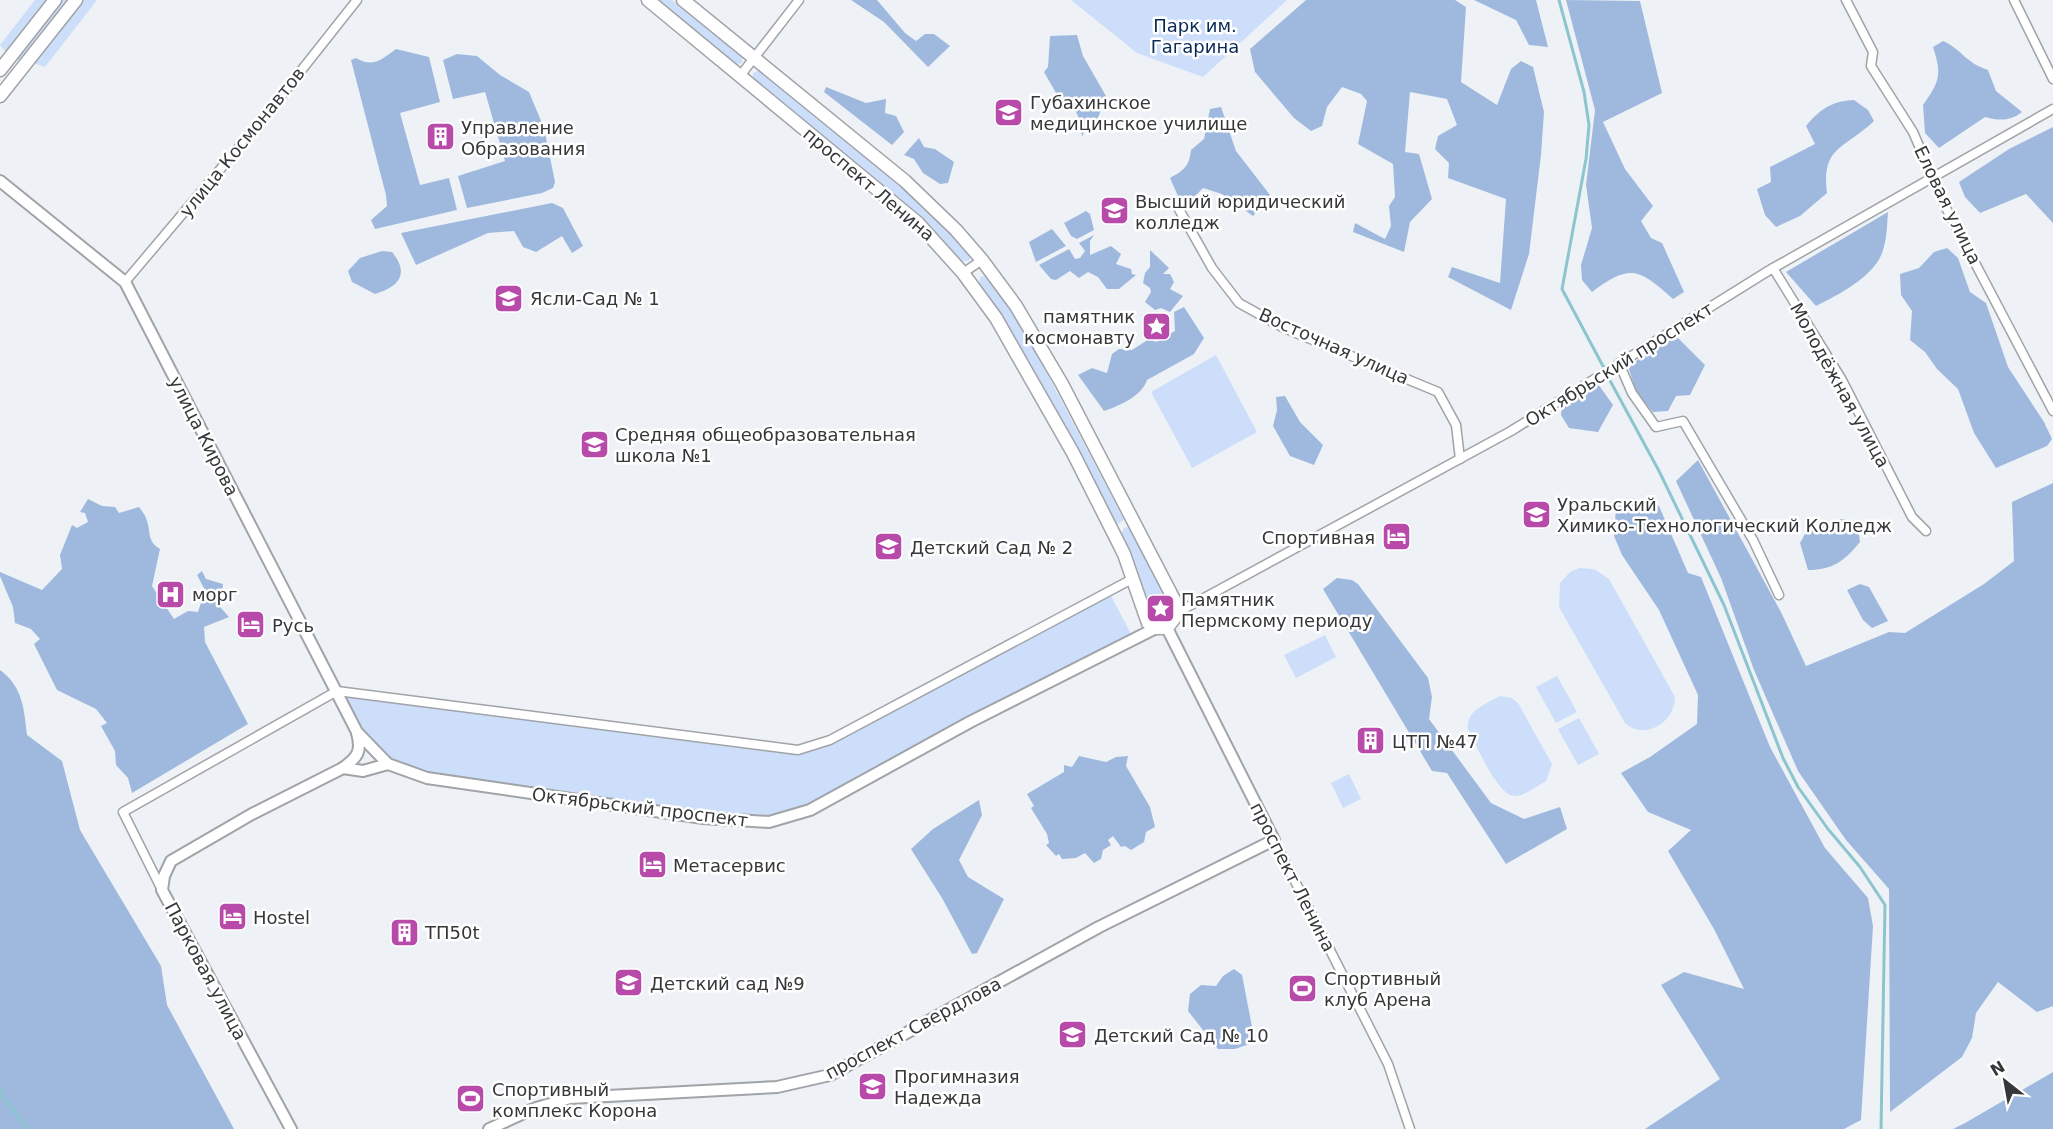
<svg xmlns="http://www.w3.org/2000/svg" width="2053" height="1129" font-family="'DejaVu Sans',sans-serif">
<style>
.green{fill:#ccdef9}
.forest{fill:#9fb9de}
.lines{fill:none;stroke-linecap:round;stroke-linejoin:round}
.stream{stroke:#8cc5ce;stroke-width:3}
.minor-casing{stroke:#a0a3a7;stroke-width:11}
.tertiary-casing{stroke:#a0a3a7;stroke-width:14}
.secondary-casing{stroke:#a0a3a7;stroke-width:15}
.minor{stroke:#fff;stroke-width:8}
.tertiary{stroke:#fff;stroke-width:10}
.secondary{stroke:#fff;stroke-width:12}
.labels{text-anchor:middle;dominant-baseline:central;stroke-width:5;stroke-linejoin:round;paint-order:stroke}
.park-label{font-size:18px;fill:#092a57;stroke:#fff}
.poi-label{font-size:18px;fill:#353739;stroke:#fff;text-anchor:start}
.street-label{font-size:18px;fill:#353739;stroke:#fff}
</style>
<rect width="100%" height="100%" fill="#eef2f7"/>
<g class="green">
<path d="M 35,0 L 49,0 L 7,53 L 0,45 Z"/>
<path d="M 62,0 L 68,0 L 20,61 L 16,58 Z"/>
<path d="M 83,0 L 97,0 L 45,67 L 33,63 Z"/>
<path d="M 654,0 L 672,0 L 742,56 L 742,63 L 734,65 Z"/>
<path d="M 1071,0 L 1287,0 L 1203,77 L 1137,53 Z"/>
<path d="M 760,70 L 911,193 L 971,256 L 969,261 L 961,261 L 903,201 L 753,80 L 753,73 Z"/>
<path d="M 981,276 L 989,278 L 1023,328 L 1124,520 L 1114,526 L 1012,334 L 978,284 Z"/>
<path d="M 1216,355 L 1257,432 L 1192,468 L 1151,392 Z"/>
<path d="M 1128,527 L 1172,609 L 1171,616 L 1164,623 L 1154,621 L 1150,616 L 1141,582 L 1121,535 L 1124,528 Z"/>
<path d="M 1579,568 L 1594,569 L 1609,579 L 1675,697 C 1675,722 1645,741 1625,723 L 1559,607 L 1560,583 L 1570,572 Z"/>
<path d="M 1109,592 L 1131,634 L 808,804 L 768,815 L 686,812 L 422,775 C 378,754 365,739 345,695 L 800,752 Z"/>
<path d="M 1325,635 L 1336,657 L 1296,678 L 1284,655 Z"/>
<path d="M 1557,676 L 1577,712 L 1556,723 L 1536,687 Z"/>
<path d="M 1500,696 L 1512,698 L 1518,703 L 1552,764 L 1546,781 C 1537,786 1526,795 1516,796 C 1498,798 1476,744 1468,729 C 1466,710 1486,704 1500,696 Z"/>
<path d="M 1579,718 L 1599,754 L 1578,765 L 1558,729 Z"/>
<path d="M 1349,774 L 1361,799 L 1343,808 L 1331,783 Z"/>
</g>
<g class="forest">
<path d="M 851,0 L 877,0 L 905,33 L 916,41 L 925,34 L 934,34 L 950,46 L 928,67 L 884,22 Z"/>
<path d="M 1306,0 L 1455,0 L 1466,7 L 1461,82 L 1497,105 L 1511,69 L 1521,61 L 1533,67 L 1544,112 L 1541,155 L 1529,254 L 1511,310 L 1448,277 L 1452,267 L 1500,283 L 1506,199 L 1448,178 L 1449,163 L 1435,149 L 1438,136 L 1457,125 L 1447,99 L 1410,92 L 1405,152 L 1419,154 L 1432,199 L 1410,222 L 1404,252 L 1353,232 L 1355,223 L 1385,239 L 1391,226 L 1389,206 L 1395,197 L 1393,164 L 1358,144 L 1367,101 L 1361,94 L 1342,87 L 1327,107 L 1322,126 L 1311,131 L 1294,118 L 1255,72 L 1250,49 Z"/>
<path d="M 1474,0 L 1536,0 L 1548,47 L 1529,45 L 1516,20 Z"/>
<path d="M 1566,0 L 1640,1 L 1662,93 L 1603,122 L 1625,169 L 1653,206 L 1641,221 L 1651,238 L 1662,243 L 1684,292 L 1673,299 C 1639,269 1631,263 1592,292 L 1582,280 L 1581,265 L 1592,228 L 1586,185 L 1595,110 Z"/>
<path d="M 1077,35 L 1083,56 L 1106,96 L 1095,126 L 1085,130 L 1082,137 L 1080,120 L 1072,104 L 1056,93 L 1044,72 L 1048,67 L 1050,36 Z"/>
<path d="M 1943,41 C 1961,49 1966,63 1988,70 L 1996,91 L 2022,112 C 2011,121 1999,121 1985,117 L 1939,148 L 1925,133 L 1923,105 C 1940,81 1942,75 1933,47 Z"/>
<path d="M 396,49 L 429,57 L 440,102 L 400,113 L 420,185 L 449,178 L 457,210 L 375,229 L 371,220 L 387,206 L 386,195 L 351,60 L 356,58 C 373,68 381,60 396,49 Z"/>
<path d="M 457,54 L 477,56 L 500,75 L 529,92 L 544,128 L 555,182 L 553,188 L 542,193 L 467,208 L 458,176 L 505,161 L 485,92 L 453,99 L 443,60 Z"/>
<path d="M 826,87 L 866,103 L 886,99 L 885,113 L 896,116 L 904,132 L 892,145 L 824,92 Z"/>
<path d="M 1854,100 L 1868,110 L 1874,121 C 1845,149 1821,146 1827,193 L 1800,216 L 1776,227 L 1765,215 L 1757,189 L 1771,182 L 1770,167 L 1815,144 L 1806,126 C 1820,109 1832,101 1854,100 Z"/>
<path d="M 1221,107 L 1236,151 L 1270,195 L 1253,216 L 1222,194 L 1203,188 L 1190,201 L 1178,196 L 1170,178 C 1184,170 1189,167 1191,150 L 1204,139 L 1210,109 Z"/>
<path d="M 2053,127 L 2053,223 L 2026,194 L 1980,213 L 1965,197 L 1959,182 L 2009,149 Z"/>
<path d="M 919,138 L 924,147 L 935,149 L 954,162 L 948,183 L 940,184 L 923,173 L 914,159 L 904,155 Z"/>
<path d="M 552,203 L 563,208 L 583,246 L 572,253 L 562,236 L 536,252 L 523,247 L 514,231 L 488,233 L 416,265 L 401,233 Z"/>
<path d="M 1086,211 L 1090,214 L 1094,230 L 1077,239 L 1071,236 L 1064,223 Z"/>
<path d="M 1888,212 C 1887,225 1887,238 1883,250 C 1876,276 1838,295 1816,306 L 1786,272 Z"/>
<path d="M 1052,229 L 1066,246 L 1036,262 L 1029,242 Z"/>
<path d="M 1094,235 L 1090,241 L 1090,255 L 1111,246 L 1121,254 L 1116,264 L 1131,269 L 1132,274 L 1136,275 L 1119,289 L 1107,289 L 1098,277 L 1088,272 L 1079,278 L 1070,271 L 1056,280 L 1051,279 L 1039,265 L 1069,249 L 1075,259 L 1080,258 L 1085,251 L 1079,243 Z"/>
<path d="M 1947,248 L 1958,258 L 1970,292 L 1986,303 L 2008,367 L 2044,422 L 2052,439 L 2047,446 L 1996,468 L 1974,433 L 1958,389 L 1937,369 L 1925,352 L 1910,340 L 1912,311 L 1901,295 L 1900,274 L 1919,268 L 1934,252 Z"/>
<path d="M 1150,250 L 1169,268 L 1163,274 L 1170,274 L 1174,282 L 1170,289 L 1183,296 L 1170,312 L 1161,308 L 1155,310 L 1145,302 L 1151,292 L 1150,288 L 1143,283 L 1145,273 L 1150,267 Z"/>
<path d="M 382,251 L 392,252 C 410,274 399,287 375,294 L 352,282 L 348,271 L 360,258 Z"/>
<path d="M 1184,307 L 1204,338 L 1194,354 L 1147,380 C 1142,396 1119,406 1104,411 L 1078,375 L 1092,368 L 1107,373 L 1112,354 L 1119,349 L 1132,350 L 1149,339 L 1156,342 L 1175,331 L 1174,312 Z"/>
<path d="M 1676,336 L 1705,365 L 1690,395 L 1676,396 L 1668,411 L 1653,412 L 1637,394 L 1628,366 Z"/>
<path d="M 1598,384 L 1613,405 L 1598,432 L 1569,428 L 1561,415 L 1562,407 Z"/>
<path d="M 1285,396 L 1300,422 L 1323,445 L 1314,465 L 1290,456 L 1273,426 L 1277,410 L 1276,397 Z"/>
<path d="M 1698,460 L 1781,612 L 1806,666 L 1889,632 L 1905,633 L 1984,584 L 2014,561 L 2012,502 L 2053,483 L 2053,1006 L 2037,1012 L 1998,982 L 1976,1013 L 1972,1038 L 1962,1057 L 1890,1112 L 1889,889 L 1846,840 L 1798,771 L 1754,670 L 1721,578 L 1676,481 Z"/>
<path d="M 1634,498 L 1659,506 L 1688,573 L 1701,577 L 1770,747 L 1825,848 L 1868,898 L 1873,926 L 1861,1120 L 1844,1129 L 1645,1129 L 1720,1079 L 1661,985 L 1684,972 L 1744,989 L 1714,929 L 1668,851 L 1691,830 L 1648,812 L 1621,773 L 1650,757 L 1697,724 L 1698,695 L 1659,610 L 1622,555 L 1614,536 L 1616,508 Z"/>
<path d="M 88,499 L 102,506 L 115,507 L 119,513 L 139,507 C 142,511 146,516 147,521 C 151,533 147,541 160,549 L 152,586 L 174,619 L 188,611 L 198,612 L 205,590 L 197,575 L 202,571 L 206,579 L 223,584 L 221,608 L 229,617 L 204,627 L 205,642 L 248,724 L 132,793 L 128,778 L 116,765 L 115,751 L 101,726 L 107,723 L 96,709 L 57,690 L 34,644 L 40,639 L 31,629 L 15,623 L 13,607 L 0,576 L 0,572 L 42,590 L 62,569 L 60,555 L 72,525 L 77,528 L 88,522 L 85,513 L 80,512 Z"/>
<path d="M 1841,519 L 1857,521 L 1860,542 C 1844,561 1833,570 1808,570 L 1800,543 L 1806,532 Z"/>
<path d="M 1337,578 L 1352,580 L 1358,584 L 1428,678 L 1432,697 L 1429,719 L 1491,803 L 1524,819 L 1560,807 L 1567,829 L 1506,864 L 1447,773 L 1432,771 L 1323,589 Z"/>
<path d="M 1860,584 L 1869,587 L 1888,621 L 1872,628 L 1863,620 L 1847,590 Z"/>
<path d="M 0,670 C 23,687 24,709 27,735 L 62,761 L 80,830 L 161,966 L 167,1005 L 234,1129 L 0,1129 Z"/>
<path d="M 1079,756 L 1106,762 L 1116,757 L 1128,756 L 1126,766 L 1150,807 L 1155,827 L 1146,832 L 1144,842 L 1131,850 L 1125,846 L 1121,847 L 1113,836 L 1108,840 L 1111,845 L 1103,850 L 1101,859 L 1094,863 L 1085,853 L 1076,858 L 1062,859 L 1059,854 L 1056,856 L 1046,845 L 1049,843 L 1047,834 L 1031,808 L 1034,806 L 1027,794 L 1064,772 L 1064,765 L 1072,767 Z"/>
<path d="M 979,800 L 982,815 L 959,860 L 968,877 L 1004,899 L 977,953 L 972,954 L 942,898 L 911,849 L 933,829 Z"/>
<path d="M 1234,969 L 1242,975 L 1255,1042 L 1235,1049 L 1218,1049 L 1188,1011 L 1190,994 L 1201,985 L 1216,986 L 1223,976 Z"/>
<path d="M 2053,1072 L 2053,1129 L 1953,1129 L 1965,1123 Z"/>
</g>
<g class="lines">
<g class="stream">
<path d="M 1559,0 L 1584,92 L 1589,125 L 1586,159 L 1562,289 L 1604,368"/>
<path d="M 1607,375 L 1659,471 L 1724,605 L 1783,758 L 1798,787 L 1828,829 L 1860,867 L 1885,905 L 1881,1129"/>
<path d="M 0,1088 L 1,1095 L 28,1129"/>
</g>
<defs>
<g id="minor">
<path d="M 1846,0 L 1873,52 L 1871,66 L 1913,132 L 1945,206 L 2053,411"/>
<path d="M 2014,0 L 2053,79"/>
<path d="M 740,76 L 799,0"/>
<path d="M 1176,204 L 1212,268 L 1239,303 L 1284,328 L 1438,392 L 1456,425 L 1460,459"/>
<path d="M 1773,268 L 1842,380 L 1912,517 L 1926,531"/>
<path d="M 963,273 L 982,260"/>
<path d="M 125,282 L 266,115 L 357,0"/>
<path d="M 1619,363 L 1632,393 L 1656,427 L 1683,421 L 1753,540 L 1779,595"/>
<path d="M 1180,611 L 1511,431 L 1768,271 L 2053,109"/>
<path d="M 1274,840 L 1388,1064 L 1410,1129"/>
<path d="M 162,890 L 123,812 L 337,691 L 798,750 L 830,740 L 1134,578"/>
</g>
<g id="tertiary">
<path d="M 0,181 L 125,282 L 357,732 L 388,764"/>
<path d="M 343,768 C 358,757 362,751 357,733"/>
<path d="M 291,1129 L 162,890 L 164,876 L 171,861 L 252,814 L 343,768 L 363,771 L 388,764 L 427,778 L 703,818 L 769,822 L 810,810 L 970,722 L 1156,628"/>
<path d="M 489,1129 L 533,1109 L 570,1098 L 777,1087 L 830,1075 L 1099,927 L 1274,840 L 1167,628"/>
</g>
<g id="secondary">
<path d="M 648,0 L 918,223 L 963,273 L 996,318 L 1073,453 L 1124,554 L 1148,623 L 1156,628 L 1167,628 L 1180,611 L 1062,384 L 1016,306 L 982,260 L 956,230 L 905,181 L 683,0"/>
<path d="M 0,70 L 55,0"/>
<path d="M 0,96 L 76,0"/>
</g>
</defs>
<use href="#minor" class="minor-casing"/>
<use href="#tertiary" class="tertiary-casing"/>
<use href="#secondary" class="secondary-casing"/>
<use href="#minor" class="minor"/>
<use href="#tertiary" class="tertiary"/>
<use href="#secondary" class="secondary"/>
</g>
<defs>
<symbol id="university-square" viewBox="-11 -11 22 22"><rect x="-9" y="-9" width="18" height="18" rx="4" fill="#b84baa" stroke="#fff"/><path d="M0-5L7-2L0 1L-7-2ZM-4 1L0 2.5L4 1V4Q0 6-4 4Z" fill="#fff"/></symbol>
<symbol id="building-square" viewBox="-11 -11 22 22"><rect x="-9" y="-9" width="18" height="18" rx="4" fill="#b84baa" stroke="#fff"/><path d="M-4-6H4V6H1V3H-1V6H-4ZM-2.5-4.3h1.7v1.8h-1.7ZM.8-4.3h1.7v1.8H.8ZM-2.5-1h1.7V.8h-1.7ZM.8-1h1.7V.8H.8Z" fill="#fff"/></symbol>
<symbol id="school-square" viewBox="-11 -11 22 22"><rect x="-9" y="-9" width="18" height="18" rx="4" fill="#b84baa" stroke="#fff"/><path d="M0-5L7-2L0 1L-7-2ZM-4 1L0 2.5L4 1V4Q0 6-4 4Z" fill="#fff"/></symbol>
<symbol id="sight-square" viewBox="-11 -11 22 22"><rect x="-9" y="-9" width="18" height="18" rx="4" fill="#b84baa" stroke="#fff"/><path d="M0-6L1.8-2.2L6-1.7L2.9 1.2L3.7 5.4L0 3.3L-3.7 5.4L-2.9 1.2L-6-1.7L-1.8-2.2Z" fill="#fff"/></symbol>
<symbol id="hotel-square" viewBox="-11 -11 22 22"><rect x="-9" y="-9" width="18" height="18" rx="4" fill="#b84baa" stroke="#fff"/><path d="M-6-4.5h1.5V1H6V5H4.5V3h-9V5H-6ZM-4 0a1.8 1.8 0 1 1 3.6 0ZM.5 0V-2.5h3Q6-2.5 6 0Z" fill="#fff"/></symbol>
<symbol id="hospital-square" viewBox="-11 -11 22 22"><rect x="-9" y="-9" width="18" height="18" rx="4" fill="#b84baa" stroke="#fff"/><path d="M-5-5h3v3.5h4V-5h3V5h-3V1.5h-4V5h-3Z" fill="#fff"/></symbol>
<symbol id="stadium-square" viewBox="-11 -11 22 22"><rect x="-9" y="-9" width="18" height="18" rx="4" fill="#b84baa" stroke="#fff"/><path d="M0-5a6.5 5 0 1 0 0 10a6.5 5 0 1 0 0-10ZM-3.5-1.8h7v3.6h-7Z" fill="#fff"/></symbol>
</defs>
<g fill-rule="evenodd">
<use href="#university-square" x="992" y="96" width="33" height="33"/>
<use href="#building-square" x="424" y="120" width="33" height="33"/>
<use href="#university-square" x="1098" y="194" width="33" height="33"/>
<use href="#school-square" x="492" y="282" width="33" height="33"/>
<use href="#sight-square" x="1140" y="310" width="33" height="33"/>
<use href="#school-square" x="578" y="428" width="33" height="33"/>
<use href="#university-square" x="1520" y="498" width="33" height="33"/>
<use href="#hotel-square" x="1380" y="520" width="33" height="33"/>
<use href="#school-square" x="872" y="530" width="33" height="33"/>
<use href="#hospital-square" x="154" y="578" width="33" height="33"/>
<use href="#sight-square" x="1144" y="592" width="33" height="33"/>
<use href="#hotel-square" x="234" y="608" width="33" height="33"/>
<use href="#building-square" x="1354" y="724" width="33" height="33"/>
<use href="#hotel-square" x="636" y="848" width="33" height="33"/>
<use href="#hotel-square" x="216" y="900" width="33" height="33"/>
<use href="#building-square" x="388" y="916" width="33" height="33"/>
<use href="#school-square" x="612" y="966" width="33" height="33"/>
<use href="#stadium-square" x="1286" y="972" width="33" height="33"/>
<use href="#school-square" x="1056" y="1018" width="33" height="33"/>
<use href="#school-square" x="856" y="1070" width="33" height="33"/>
<use href="#stadium-square" x="454" y="1082" width="33" height="33"/>
</g>
<g class="labels">
<g class="park-label">
<text x="1195" y="25">Парк им.<tspan x="1195" dy="21">Гагарина</tspan></text>
</g>
<g class="poi-label">
<text x="1030" y="102">Губахинское<tspan x="1030" dy="21">медицинское училище</tspan></text>
<text x="461" y="127">Управление<tspan x="461" dy="21">Образования</tspan></text>
<text x="1135" y="201">Высший юридический<tspan x="1135" dy="21">колледж</tspan></text>
<text x="530" y="298">Ясли-Сад № 1</text>
<text x="1135" y="316" text-anchor="end">памятник<tspan x="1135" dy="21">космонавту</tspan></text>
<text x="615" y="434">Средняя общеобразовательная<tspan x="615" dy="21">школа №1</tspan></text>
<text x="1557" y="504">Уральский<tspan x="1557" dy="21">Химико-Технологический Колледж</tspan></text>
<text x="1375" y="537" text-anchor="end">Спортивная</text>
<text x="910" y="547">Детский Сад № 2</text>
<text x="192" y="594">морг</text>
<text x="1181" y="599">Памятник<tspan x="1181" dy="21">Пермскому периоду</tspan></text>
<text x="272" y="625">Русь</text>
<text x="1392" y="741">ЦТП №47</text>
<text x="673" y="865">Метасервис</text>
<text x="253" y="917">Hostel</text>
<text x="425" y="932">ТП50t</text>
<text x="1324" y="978">Спортивный<tspan x="1324" dy="21">клуб Арена</tspan></text>
<text x="650" y="983">Детский сад №9</text>
<text x="1094" y="1035">Детский Сад № 10</text>
<text x="894" y="1076">Прогимназия<tspan x="894" dy="21">Надежда</tspan></text>
<text x="492" y="1089">Спортивный<tspan x="492" dy="21">комплекс Корона</tspan></text>
</g>
<g class="street-label">
<text transform="translate(242 142) rotate(-51)">улица Космонавтов</text>
<text transform="translate(869 184) rotate(40)">проспект Ленина</text>
<text transform="translate(1948 205) rotate(64)">Еловая улица</text>
<text transform="translate(1334 346) rotate(24)">Восточная улица</text>
<text transform="translate(1619 364) rotate(-32)">Октябрьский проспект</text>
<text transform="translate(1840 385) rotate(61)">Молодёжная улица</text>
<text transform="translate(204 436) rotate(63)">улица Кирова</text>
<text transform="translate(640 807) rotate(7)">Октябрьский проспект</text>
<text transform="translate(1293 877) rotate(63)">проспект Ленина</text>
<text transform="translate(206 971) rotate(62)">Парковая улица</text>
<text transform="translate(913 1028) rotate(-28)">проспект Свердлова</text>
</g>
</g>
<g transform="translate(2005 1081) rotate(329)" stroke="#ffffff" stroke-width="4.5" paint-order="stroke">
<path d="M0-4.5L10 22L0 15L-10 22Z" fill="#353739"/>
<text y="-9" font-size="16" font-weight="bold" text-anchor="middle" fill="#353739">N</text>
</g>
</svg>
